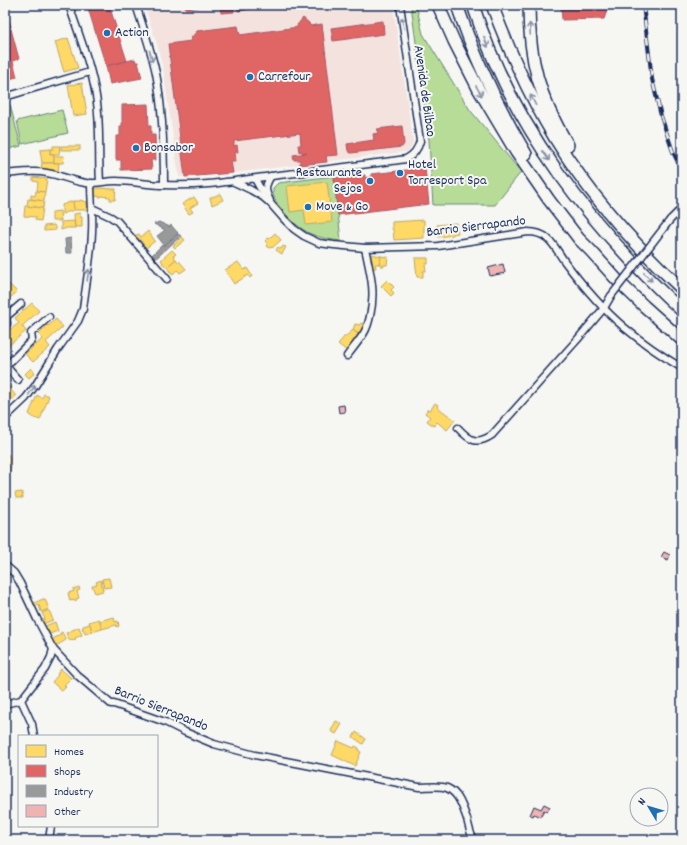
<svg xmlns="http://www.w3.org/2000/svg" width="687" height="845" font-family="Dekko,sans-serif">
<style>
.built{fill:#f4e2de}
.green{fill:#b7dc97;stroke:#69867a}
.homes{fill:#ffd966;stroke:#bba664}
.shops{fill:#e06666;stroke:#a55664}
.industry{fill:#999;stroke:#737987}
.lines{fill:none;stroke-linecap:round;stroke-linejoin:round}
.stream{stroke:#5d91b1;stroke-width:2.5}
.building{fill:#efb3b1;stroke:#1b2f5e}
.minor-casing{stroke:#1b2f5e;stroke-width:9}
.motorway-casing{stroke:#1b2f5e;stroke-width:14}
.minor{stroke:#f6f6f2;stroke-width:6}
.motorway{stroke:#f6f6f2;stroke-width:11}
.rail-casing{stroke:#1b2f5e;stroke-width:4}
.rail{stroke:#f6f6f2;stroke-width:2.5;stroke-dasharray:8;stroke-linecap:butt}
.minor-bridge-casing{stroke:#1b2f5e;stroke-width:9;stroke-linecap:butt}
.minor-bridge{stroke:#f6f6f2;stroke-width:6}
.oneway{stroke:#8892a8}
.poi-dot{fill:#1f6fb2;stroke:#f6f6f2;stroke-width:1.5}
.labels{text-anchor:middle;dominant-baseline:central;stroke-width:4;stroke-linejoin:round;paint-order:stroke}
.poi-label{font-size:14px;fill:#1b2f5e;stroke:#f6f6f2;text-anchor:start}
.street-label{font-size:14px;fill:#1b2f5e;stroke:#f6f6f2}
</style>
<rect width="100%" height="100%" fill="#f6f6f2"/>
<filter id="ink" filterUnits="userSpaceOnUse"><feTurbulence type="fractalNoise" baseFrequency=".025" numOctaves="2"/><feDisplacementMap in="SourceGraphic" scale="8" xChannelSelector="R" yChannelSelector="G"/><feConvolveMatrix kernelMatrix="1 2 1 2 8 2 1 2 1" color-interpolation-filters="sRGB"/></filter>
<g filter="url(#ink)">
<path class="built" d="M 144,5 L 393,5 L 413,141 L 412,145 L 410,149 L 407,152 L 404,152 L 233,173 L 179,177 L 163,69 L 157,44 Z"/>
<g class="green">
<path d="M 411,5 L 416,5 L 423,34 L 470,110 L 521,172 L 495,205 L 433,205 L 429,140 Z"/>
<path d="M 10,105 L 21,146 L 9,149 L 5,135 L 5,107 Z"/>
<path d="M 62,110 L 68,133 L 22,144 L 17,121 Z"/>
<path d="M 334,176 L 341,241 C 331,240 321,238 311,234 C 299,229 276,208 273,194 C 273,193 273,189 273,188 L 278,183 Z"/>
</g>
<g class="homes">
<path d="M 68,38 L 78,68 L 64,72 L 55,42 Z"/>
<path d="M 82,83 L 87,114 L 73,116 L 68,85 Z"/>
<path d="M 53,146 L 60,146 L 59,154 L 50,154 L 50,149 L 53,149 Z"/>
<rect x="61" y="146" width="19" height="4"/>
<path d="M 50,149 L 50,154 L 54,154 L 54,163 L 42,163 L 40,150 Z"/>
<path d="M 54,156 L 64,156 L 63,163 L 54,163 Z"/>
<path d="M 42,163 L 59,163 L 58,172 L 41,169 Z"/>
<path d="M 33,177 L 47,179 L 45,192 L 37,191 L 38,182 L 33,181 Z"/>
<path d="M 327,182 L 332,222 L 306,225 L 304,210 L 290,212 L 287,186 Z"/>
<path d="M 95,188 L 116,189 L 115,200 L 110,200 L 110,197 L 101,196 L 101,197 L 95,196 Z"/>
<path d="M 36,191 L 45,192 L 44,201 L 31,199 L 31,195 L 35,196 Z"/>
<path d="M 220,194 L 223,200 L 212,205 L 210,198 Z"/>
<path d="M 194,197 L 198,203 L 190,208 L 193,212 L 189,214 L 182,204 Z"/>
<path d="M 28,199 L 44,201 L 43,208 L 27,206 Z"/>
<path d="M 80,200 L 87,202 L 87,210 L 74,210 L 73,201 L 80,201 Z"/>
<path d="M 73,201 L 74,210 L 62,214 L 62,205 Z"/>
<path d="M 25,206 L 43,208 L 41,221 L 35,220 L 36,217 L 24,216 Z"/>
<path d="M 60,211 L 61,221 L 52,221 L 52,212 Z"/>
<path d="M 80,213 L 80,217 L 82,217 L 82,227 L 75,227 L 74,214 Z"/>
<path d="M 424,220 L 424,238 L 394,240 L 393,229 L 392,229 L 392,222 Z"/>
<path d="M 74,221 L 75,228 L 67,228 L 61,230 L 61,222 Z"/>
<path d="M 456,223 L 458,233 L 453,234 L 453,235 L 438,237 L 437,225 Z"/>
<path d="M 54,225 L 56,230 L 44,231 L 44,226 Z"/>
<path d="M 148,231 L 155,241 L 146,248 L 139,238 L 136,240 L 134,236 L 139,234 L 141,237 Z"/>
<path d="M 275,233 L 281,240 L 272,248 L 271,247 L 269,248 L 266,245 L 268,244 L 265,241 L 268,238 L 269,239 Z"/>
<path d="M 182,237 L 185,240 L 175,248 L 173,246 Z"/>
<path d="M 283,246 L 286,247 L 282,254 L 276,250 L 278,247 L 281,249 Z"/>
<path d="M 172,250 L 176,254 L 173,256 L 176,259 L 167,267 L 162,263 L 163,263 L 161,260 Z"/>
<path d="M 371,254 L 381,256 L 379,264 L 375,264 L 376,268 L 372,269 L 370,263 Z"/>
<path d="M 381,256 L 388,257 L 387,265 L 384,265 L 384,266 L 381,266 L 382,264 L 379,264 Z"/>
<path d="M 415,258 L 428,258 L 428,264 L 425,264 L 426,271 L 423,271 L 423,277 L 417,277 Z"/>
<path d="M 176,259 L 178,262 L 179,261 L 186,269 L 180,273 L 177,270 L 173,274 L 171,272 L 170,272 L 167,267 Z"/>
<path d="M 238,262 L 244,270 L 247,268 L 252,276 L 250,278 L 248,275 L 234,284 L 225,270 Z"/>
<path d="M 387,280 L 394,287 L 391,290 L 394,293 L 391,296 L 381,286 Z"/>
<path d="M 9,284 L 17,292 L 5,302 L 5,287 Z"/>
<path d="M 32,303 L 39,311 L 22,326 L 26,331 L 8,346 L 5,342 L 5,334 L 9,331 L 8,330 L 10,328 L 11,329 L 19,323 L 15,318 L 23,311 L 22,310 L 23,309 L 24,310 Z"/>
<path d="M 56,319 L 63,327 L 46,342 L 50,347 L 33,362 L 25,354 L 33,347 L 32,346 L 34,344 L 35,346 L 42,339 L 39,334 L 46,327 L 45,326 L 47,325 L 48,326 Z"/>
<path d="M 361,323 L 364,324 L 359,335 L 353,330 L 355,324 L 359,325 Z"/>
<path d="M 353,330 L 359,335 L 347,351 L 338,344 L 345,336 L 346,336 Z"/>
<path d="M 31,368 L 35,373 L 29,378 L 25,374 Z"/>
<path d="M 5,383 L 9,388 L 11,387 L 12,389 L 11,390 L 16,396 L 8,403 L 6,401 L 5,402 Z"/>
<path d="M 44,394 L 49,396 L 40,420 L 32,417 L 32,416 L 29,414 L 37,395 L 42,398 Z"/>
<path d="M 435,403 L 438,405 L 437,407 L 455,420 L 447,430 L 437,422 L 434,426 L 427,421 L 430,417 L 425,413 L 428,409 L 430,411 Z"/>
<path d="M 5,454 L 9,455 L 9,457 L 10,457 L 9,464 L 5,464 Z"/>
<path d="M 5,464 L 8,464 L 8,466 L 11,466 L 10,472 L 8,472 L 7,479 L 5,479 Z"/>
<path d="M 22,492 L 23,498 L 16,498 L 15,493 Z"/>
<path d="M 109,578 L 111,587 L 104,588 L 102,579 Z"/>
<path d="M 101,580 L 103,591 L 95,593 L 92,586 L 97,584 L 96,582 Z"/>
<path d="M 79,587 L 80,590 L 77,591 L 79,598 L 76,599 L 77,600 L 73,601 L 73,600 L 70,601 L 68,593 L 74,591 L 73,589 Z"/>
<path d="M 43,599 L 45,599 L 49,609 L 41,612 L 39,605 L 36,606 L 34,603 Z"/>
<path d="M 49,610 L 53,620 L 43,624 L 41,621 L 45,619 L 42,613 Z"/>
<path d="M 114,617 L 115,622 L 118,621 L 119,626 L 117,627 L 116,625 L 102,629 L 99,621 Z"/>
<path d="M 99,619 L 102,629 L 92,632 L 89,622 Z"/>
<path d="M 55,622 L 58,631 L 50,634 L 49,631 L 47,631 L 45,626 Z"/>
<path d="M 90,624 L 92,632 L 85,634 L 84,630 L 83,630 L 82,628 L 83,628 L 83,626 Z"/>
<path d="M 79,627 L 82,635 L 75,638 L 76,639 L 73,640 L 73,639 L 69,640 L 66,633 Z"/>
<path d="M 62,632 L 66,640 L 56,646 L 52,639 L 61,635 L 60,633 Z"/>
<path d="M 61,669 L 71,678 L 64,685 L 66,687 L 62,691 L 52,682 L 58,675 L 57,674 Z"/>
<path d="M 336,721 L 342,724 L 336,734 L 331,731 Z"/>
<path d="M 356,732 L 366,739 L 363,744 L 353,737 Z"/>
<path d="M 338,741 L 354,748 L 355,746 L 359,748 L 358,750 L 361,752 L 355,766 L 332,755 Z"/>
</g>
<g class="shops">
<path d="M 87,5 L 109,5 L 127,61 L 106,66 Z"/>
<path d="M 185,5 L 199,5 L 199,7 L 186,9 Z"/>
<path d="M 220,5 L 233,5 L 234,12 L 221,13 Z"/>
<path d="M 237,5 L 251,5 L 251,9 L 238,11 Z"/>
<path d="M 255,5 L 268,5 L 269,7 L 256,9 Z"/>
<path d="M 561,5 L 609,5 L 604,19 L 562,20 Z"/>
<path d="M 6,9 L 11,27 L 5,29 L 5,10 Z"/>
<path d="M 303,18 L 309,23 L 310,26 L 322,24 L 338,155 L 326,156 L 327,162 L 300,165 L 300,160 L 294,160 L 293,155 L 307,153 L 302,153 L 302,151 L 299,152 L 298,145 L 301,145 L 300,133 L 234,141 L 234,146 L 237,145 L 238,152 L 235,152 L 236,161 L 231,161 L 233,173 L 185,177 L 168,44 L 191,41 L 191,38 L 197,31 L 238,26 L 240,35 L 298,27 L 297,25 Z"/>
<path d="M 383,21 L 384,34 L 333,41 L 331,28 Z"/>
<path d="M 5,29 L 5,31 L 11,29 L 19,59 L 13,61 L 17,77 L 5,80 Z"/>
<path d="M 135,59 L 136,62 L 138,62 L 142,78 L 110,84 L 106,66 Z"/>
<path d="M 148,104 L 149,126 L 151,126 L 151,135 L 155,135 L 156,160 L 151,160 L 152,169 L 121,170 L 121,160 L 116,160 L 116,136 L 120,136 L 120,126 L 122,126 L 122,105 Z"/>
<path d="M 402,126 L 404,144 L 402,147 L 351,153 L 348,151 L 347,144 L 374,140 L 373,134 L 378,133 L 377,129 Z"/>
<path d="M 425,168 L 429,204 L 338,215 L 334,178 L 365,175 L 365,178 L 371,177 L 371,174 Z"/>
</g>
<g class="industry">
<path d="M 159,222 L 170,227 L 171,225 L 178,233 L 164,245 L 157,236 L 165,230 L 154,224 Z"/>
<path d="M 178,234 L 181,236 L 153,261 L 150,257 L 162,245 L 165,245 Z"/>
<path d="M 71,238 L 72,253 L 66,253 L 65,239 Z"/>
</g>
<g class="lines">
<path class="stream" d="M 5,839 L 7,840"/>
</g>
<g class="building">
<path d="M 503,264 L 505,273 L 490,276 L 488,268 Z"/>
<path d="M 344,405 L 345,412 L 339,413 L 338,406 Z"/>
<path d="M 664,552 L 670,555 L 668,560 L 661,557 Z"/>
<path d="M 544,804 L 550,807 L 547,812 L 544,810 L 540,817 L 534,814 L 533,816 L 530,815 L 534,806 L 541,809 Z"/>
</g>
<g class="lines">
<defs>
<g id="minor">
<path d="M 69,5 C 79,35 91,65 96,96 C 101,124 98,153 100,182"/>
<path d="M 136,5 C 143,27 151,50 156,73 C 163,110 164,147 164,185"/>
<path d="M 5,97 L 35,88 L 90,72"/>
<path d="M 5,174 C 19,173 33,170 47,173 C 60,175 72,181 86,183 C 95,184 106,181 116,181 C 132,181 148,185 164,185 C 203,187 241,180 279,175 C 322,170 364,165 406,159 C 414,155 418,149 420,141 L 400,5"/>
<path d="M 255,179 L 260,188 L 267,195"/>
<path d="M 234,182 L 251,190 L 263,197 L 270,203 L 284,219 L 294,229 L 304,236 L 319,243 L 334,245 L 365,248 L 438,246 L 528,232 C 550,232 554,247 565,262 C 583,286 602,309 625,328 C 643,343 662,356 682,368"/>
<path d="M 270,201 C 265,190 264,187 271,176"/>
<path d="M 92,208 L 111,217 L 117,221 L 167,279"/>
<path d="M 670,220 L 682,208"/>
<path d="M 5,326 L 7,324 L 6,317 L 21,304"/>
<path d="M 347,356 C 353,348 359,341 364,333 C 367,328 369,321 370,316 C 376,290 370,273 365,248"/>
<path d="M 5,365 L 6,366 L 32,340 L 31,333 L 49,317"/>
<path d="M 6,366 L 18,380"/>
<path d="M 5,418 L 26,398 L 35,386 L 58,349 L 78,321 L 83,309 C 86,284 91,258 92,232 C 93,216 91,199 91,183"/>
<path d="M 458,428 C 470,441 477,445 492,435 L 577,340 L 604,308 L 611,296"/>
<path d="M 5,565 L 14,573 L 20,583 L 37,619 L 53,649 L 77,675 L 111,704 L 114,704 L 165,722 L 185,732 L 214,744 L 255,755 L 419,787 C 427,787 440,785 447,788 C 459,793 463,808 467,819 C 469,827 470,834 474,840"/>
<path d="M 21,700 L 32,724 L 34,736"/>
<path d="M 5,704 L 21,700 L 45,669 L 51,657 L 53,649"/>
<path d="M 49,840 L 51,826"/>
</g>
<g id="motorway">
<path d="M 438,5 L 454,41 L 479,90 L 516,152 L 549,200 L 579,239 L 592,252 L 618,281 L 644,306 L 682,340"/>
<path d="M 457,5 C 474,57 498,107 526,154"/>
<path d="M 473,5 C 512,127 590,225 682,311"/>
<path d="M 492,5 C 507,45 524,84 545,121 C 580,184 629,240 682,289"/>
<path d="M 529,5 C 529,61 539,97 568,145"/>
</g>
</defs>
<use href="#minor" class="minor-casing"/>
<use href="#motorway" class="motorway-casing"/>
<use href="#minor" class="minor"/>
<use href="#motorway" class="motorway"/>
<defs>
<path id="rail" d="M 643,5 L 652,79 L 661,116 L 673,152 L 682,171"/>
</defs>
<use href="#rail" class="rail-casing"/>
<use href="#rail" class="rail"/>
<defs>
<path id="minor-bridge" d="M 611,296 L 670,220"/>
</defs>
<use href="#minor-bridge" class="minor-bridge-casing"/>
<use href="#minor-bridge" class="minor-bridge"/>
</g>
<defs><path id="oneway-shaft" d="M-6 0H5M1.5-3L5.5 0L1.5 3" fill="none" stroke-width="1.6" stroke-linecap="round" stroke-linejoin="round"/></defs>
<g class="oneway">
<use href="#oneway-shaft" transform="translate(403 23) rotate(-99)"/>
<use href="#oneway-shaft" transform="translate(530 29) rotate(-93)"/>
<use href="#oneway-shaft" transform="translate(486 42) rotate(69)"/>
<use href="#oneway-shaft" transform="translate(151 56) rotate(75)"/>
<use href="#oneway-shaft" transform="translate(479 91) rotate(60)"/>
<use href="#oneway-shaft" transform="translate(533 100) rotate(-117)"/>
<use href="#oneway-shaft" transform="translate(546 156) rotate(56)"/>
<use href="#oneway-shaft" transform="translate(88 275) rotate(-82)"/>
<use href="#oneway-shaft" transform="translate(648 277) rotate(46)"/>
<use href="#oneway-shaft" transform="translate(32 390) rotate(-54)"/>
</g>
</g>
<g class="poi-dot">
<circle cx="107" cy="33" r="4"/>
<circle cx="250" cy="77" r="4"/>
<circle cx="136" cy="148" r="4"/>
<circle cx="400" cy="173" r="4"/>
<circle cx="370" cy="181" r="4"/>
<circle cx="308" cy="207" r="4"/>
</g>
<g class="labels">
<g class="poi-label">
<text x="115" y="33">Action</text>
<text x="258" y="77">Carrefour</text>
<text x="144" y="148">Bonsabor</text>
<text x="408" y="165">Hotel<tspan x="408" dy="16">Torresport Spa</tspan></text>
<text x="362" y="173" text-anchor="end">Restaurante<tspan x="362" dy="16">Sejos</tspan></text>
<text x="316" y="207">Move &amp; Go</text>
</g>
<g class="street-label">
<text transform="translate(424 91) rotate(82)">Avenida de Bilbao</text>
<text transform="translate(476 227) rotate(-7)">Barrio Sierrapando</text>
<text transform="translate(161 709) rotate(22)">Barrio Sierrapando</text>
</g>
</g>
<rect width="687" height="845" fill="none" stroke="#f6f6f2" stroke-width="20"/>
<rect x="10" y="10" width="667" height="825" fill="none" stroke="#1b2f5e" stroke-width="1.5" filter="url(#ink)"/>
<rect x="18" y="735" width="140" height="92" fill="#f6f6f2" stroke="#9ea6b7"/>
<rect x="26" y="745" width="20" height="12" fill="#ffd966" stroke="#9ea6b7"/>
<text x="54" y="755" font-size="12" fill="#1b2f5e">Homes</text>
<rect x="26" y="765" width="20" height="12" fill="#e06666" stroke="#9ea6b7"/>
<text x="54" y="775" font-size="12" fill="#1b2f5e">Shops</text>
<rect x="26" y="785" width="20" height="12" fill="#999999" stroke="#9ea6b7"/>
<text x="54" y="795" font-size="12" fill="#1b2f5e">Industry</text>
<rect x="26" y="805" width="20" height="12" fill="#efb3b1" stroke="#9ea6b7"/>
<text x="54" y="815" font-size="12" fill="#1b2f5e">Other</text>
<g transform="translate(649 807) rotate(308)"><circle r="19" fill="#f6f6f2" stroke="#9ea6b7"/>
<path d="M0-3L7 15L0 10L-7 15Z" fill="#1f6fb2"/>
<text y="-6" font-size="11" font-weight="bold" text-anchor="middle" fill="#1b2f5e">N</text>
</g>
</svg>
